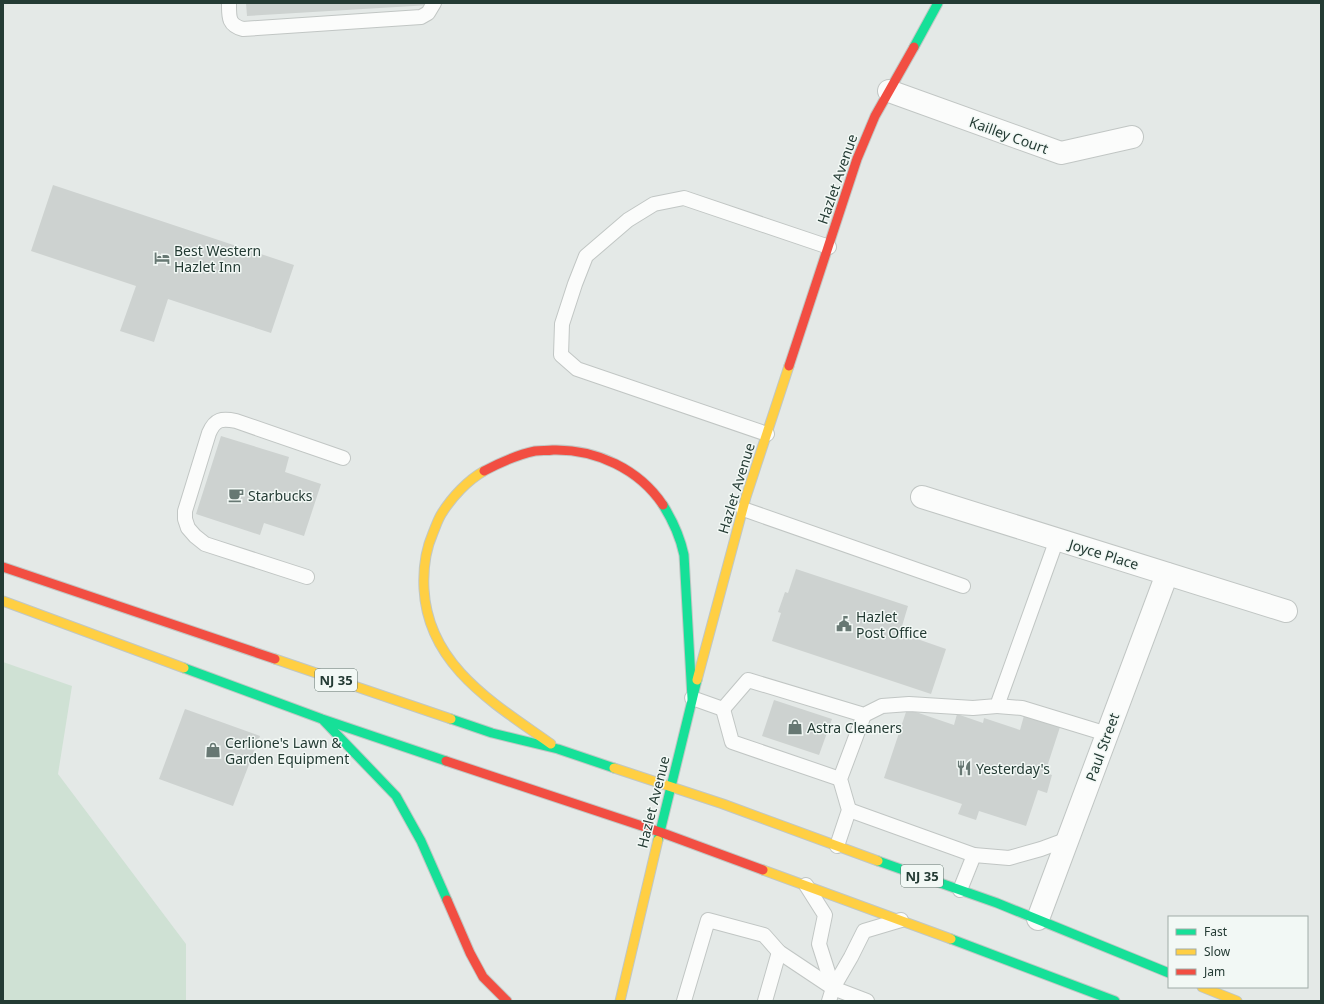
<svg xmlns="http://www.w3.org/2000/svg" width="1324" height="1004" font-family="'Noto Sans',sans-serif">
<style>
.green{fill:#cfe1d4}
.building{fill:#cdd2d0}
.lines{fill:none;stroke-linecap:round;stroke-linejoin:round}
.lane-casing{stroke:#c1c6c4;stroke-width:16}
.street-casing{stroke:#c1c6c4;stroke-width:24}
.fast-casing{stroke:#c0c7c4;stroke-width:11}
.slow-casing{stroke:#c0c7c4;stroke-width:11}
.jam-casing{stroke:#c0c7c4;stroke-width:11}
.lane{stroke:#fbfcfb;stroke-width:14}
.street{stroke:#fbfcfb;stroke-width:22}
.fast{stroke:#16e098;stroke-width:9}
.slow{stroke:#ffcf43;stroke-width:9}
.jam{stroke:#f24e42;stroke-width:9}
.labels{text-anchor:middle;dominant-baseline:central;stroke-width:3;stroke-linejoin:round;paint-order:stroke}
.shield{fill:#f2f8f5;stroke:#62746e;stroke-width:1}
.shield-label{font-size:13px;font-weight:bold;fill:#243b34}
.street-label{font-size:14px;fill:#243b34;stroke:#f2f8f5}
.poi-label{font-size:14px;fill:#243b34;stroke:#f2f8f5;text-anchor:start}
</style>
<rect width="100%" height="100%" fill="#e4e9e7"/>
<path class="green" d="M 3,662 L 72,686 L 58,774 L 186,944 L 186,1001 L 3,1001 Z"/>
<g class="building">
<path d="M 246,3 L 430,3 L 430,5 L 247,16 Z"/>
<path d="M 53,185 L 294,265 L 271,333 L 168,299 L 154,342 L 120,331 L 136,286 L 31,251 Z"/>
<path d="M 221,436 L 289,457 L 285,472 L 321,484 L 304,536 L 264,523 L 260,535 L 196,514 Z"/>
<path d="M 796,569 L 908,606 L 900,633 L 946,649 L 931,694 L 772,641 L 781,613 L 778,612 L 785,592 L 788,593 Z"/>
<path d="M 774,700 L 832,719 L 819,755 L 762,736 Z"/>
<path d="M 185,709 L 260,736 L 233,806 L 159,779 Z"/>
<path d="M 907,709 L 954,725 L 957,714 L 983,723 L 984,718 L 1020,730 L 1025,712 L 1061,724 L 1045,773 L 1052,775 L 1047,793 L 1038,790 L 1026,826 L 979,811 L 976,820 L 958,814 L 962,804 L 884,778 Z"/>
</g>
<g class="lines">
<defs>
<g id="lane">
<path d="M 229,3 C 229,17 228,25 243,29 L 421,17 L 428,13 L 434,3"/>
<path d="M 767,434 L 577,369 L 561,355 L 562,324 L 575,284 L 586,256 L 628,220 L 654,204 L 684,198 L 829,247"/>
<path d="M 743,509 L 963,586"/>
<path d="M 307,577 L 205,544 L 195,536 L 188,528 L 185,519 L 185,511 L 209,433 C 215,419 222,418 236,421 L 343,458"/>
<path d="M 692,698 L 723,709"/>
<path d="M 997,706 L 1022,708 L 1107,734"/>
<path d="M 723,709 L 748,680 L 864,715 L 882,706 L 909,704 L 973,708 L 997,706 L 1057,539"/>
<path d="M 723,709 L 732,742 L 840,779"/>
<path d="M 849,810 L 974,855 L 1009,858 L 1041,849 L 1068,839"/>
<path d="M 837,846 L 849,810 L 840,779 L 864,715"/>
<path d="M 806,885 L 825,915 L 819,944 L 833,988"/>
<path d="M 960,890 L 974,855"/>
<path d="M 684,1001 L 708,920 L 764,935 L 779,952 L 833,988 L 867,1001"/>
<path d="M 765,1001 L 779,952"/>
<path d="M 829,1001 L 833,988 L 851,957 L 864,931 L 901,920"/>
</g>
<g id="street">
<path d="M 889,91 L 1061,153 L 1132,137"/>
<path d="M 922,497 L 1286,611"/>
<path d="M 1038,919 L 1167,574"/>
</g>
<g id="fast">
<path d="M 914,47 L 938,3"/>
<path d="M 663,505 C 673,521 680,536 684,555 L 692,698"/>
<path d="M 184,668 L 322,719 L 446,761"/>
<path d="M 451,719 L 492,733 L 558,749 L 614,768"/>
<path d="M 324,721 L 396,796 L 421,841 L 447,900"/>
<path d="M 658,840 L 697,680"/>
<path d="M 878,861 L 997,903 L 1169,973"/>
<path d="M 951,939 L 1115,1001"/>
</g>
<g id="slow">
<path d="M 484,471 C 468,480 452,497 442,513 C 438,519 436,526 433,533 C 426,549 423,570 424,589 C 428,666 495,704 551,744"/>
<path d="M 3,601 L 184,668"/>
<path d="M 275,659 L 451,719"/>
<path d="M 697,680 L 746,497 L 789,366"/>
<path d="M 614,768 L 723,804 L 878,861"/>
<path d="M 763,870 L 951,939"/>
<path d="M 1202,987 L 1237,1001"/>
<path d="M 620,1001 L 658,840"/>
</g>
<g id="jam">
<path d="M 789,366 L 857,159 L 875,116 L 914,47"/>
<path d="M 484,471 C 501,462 516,455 535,451 C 541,450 547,451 553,450 C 596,449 639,469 663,505"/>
<path d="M 3,567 L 275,659"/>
<path d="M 446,761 L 660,832 L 763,870"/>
<path d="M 447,900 L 470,953 L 483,977 L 507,1001"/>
</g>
</defs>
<use href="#lane" class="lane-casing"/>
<use href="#street" class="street-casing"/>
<use href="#fast" class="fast-casing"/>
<use href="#slow" class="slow-casing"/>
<use href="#jam" class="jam-casing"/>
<use href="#lane" class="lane"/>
<use href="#street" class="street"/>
<use href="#fast" class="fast"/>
<use href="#slow" class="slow"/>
<use href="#jam" class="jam"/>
</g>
<defs>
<symbol id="hotel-bare" viewBox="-9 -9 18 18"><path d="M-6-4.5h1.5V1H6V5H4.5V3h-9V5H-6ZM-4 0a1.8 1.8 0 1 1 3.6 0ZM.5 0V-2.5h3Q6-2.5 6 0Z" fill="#677873" stroke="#f2f8f5" stroke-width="2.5" paint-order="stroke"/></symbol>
<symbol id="cafe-bare" viewBox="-9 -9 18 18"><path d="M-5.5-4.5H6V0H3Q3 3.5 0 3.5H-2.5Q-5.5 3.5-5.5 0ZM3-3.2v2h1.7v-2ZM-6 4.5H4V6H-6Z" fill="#677873" stroke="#f2f8f5" stroke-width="2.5" paint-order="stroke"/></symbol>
<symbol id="civic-bare" viewBox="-9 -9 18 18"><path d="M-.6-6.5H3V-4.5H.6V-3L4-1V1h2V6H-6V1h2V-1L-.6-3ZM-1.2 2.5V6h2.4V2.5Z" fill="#677873" stroke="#f2f8f5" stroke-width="2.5" paint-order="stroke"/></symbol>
<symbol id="shop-bare" viewBox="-9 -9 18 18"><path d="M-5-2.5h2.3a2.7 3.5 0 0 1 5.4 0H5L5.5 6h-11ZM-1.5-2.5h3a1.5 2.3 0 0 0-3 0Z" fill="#677873" stroke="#f2f8f5" stroke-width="2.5" paint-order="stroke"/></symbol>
<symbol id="restaurant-bare" viewBox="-9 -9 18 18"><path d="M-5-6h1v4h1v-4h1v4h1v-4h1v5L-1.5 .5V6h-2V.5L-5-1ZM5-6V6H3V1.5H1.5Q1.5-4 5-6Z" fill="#677873" stroke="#f2f8f5" stroke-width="2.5" paint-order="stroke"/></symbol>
</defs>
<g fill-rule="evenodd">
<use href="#hotel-bare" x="151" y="247" width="22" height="22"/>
<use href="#cafe-bare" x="225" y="484" width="22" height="22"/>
<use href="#civic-bare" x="833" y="613" width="22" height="22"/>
<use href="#shop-bare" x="784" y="716" width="22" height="22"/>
<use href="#shop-bare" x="202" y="739" width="22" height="22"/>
<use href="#restaurant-bare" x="953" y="757" width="22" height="22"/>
</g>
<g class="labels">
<g class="shield">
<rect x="315" y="669" width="42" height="22" rx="3"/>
<rect x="901" y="865" width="42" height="22" rx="3"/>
</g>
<g class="shield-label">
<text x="336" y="680">NJ 35</text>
<text x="922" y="876">NJ 35</text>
</g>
<g class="street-label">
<text transform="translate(1009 135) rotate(20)">Kailley Court</text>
<text transform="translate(837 179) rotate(-71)">Hazlet Avenue</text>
<text transform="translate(736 488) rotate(-73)">Hazlet Avenue</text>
<text transform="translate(1104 554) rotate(17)">Joyce Place</text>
<text transform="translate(1102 747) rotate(-70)">Paul Street</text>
<text transform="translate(653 802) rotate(-76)">Hazlet Avenue</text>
</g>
<g class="poi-label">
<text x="174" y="250">Best Western<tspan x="174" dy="16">Hazlet Inn</tspan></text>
<text x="248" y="495">Starbucks</text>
<text x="856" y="616">Hazlet<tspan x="856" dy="16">Post Office</tspan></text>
<text x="807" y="727">Astra Cleaners</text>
<text x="225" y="742">Cerlione's Lawn &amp;<tspan x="225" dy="16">Garden Equipment</tspan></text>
<text x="976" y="768">Yesterday's</text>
</g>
</g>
<rect width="1324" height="1004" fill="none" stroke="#243b34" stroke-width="8"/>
<rect x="1168" y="916" width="140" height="72" fill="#f2f8f5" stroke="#a0aca8"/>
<rect x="1176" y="929" width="20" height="6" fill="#16e098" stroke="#a0aca8"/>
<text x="1204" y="936" font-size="12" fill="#243b34">Fast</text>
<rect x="1176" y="949" width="20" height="6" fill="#ffcf43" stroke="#a0aca8"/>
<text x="1204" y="956" font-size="12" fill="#243b34">Slow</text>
<rect x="1176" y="969" width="20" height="6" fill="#f24e42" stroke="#a0aca8"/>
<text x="1204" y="976" font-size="12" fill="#243b34">Jam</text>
</svg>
